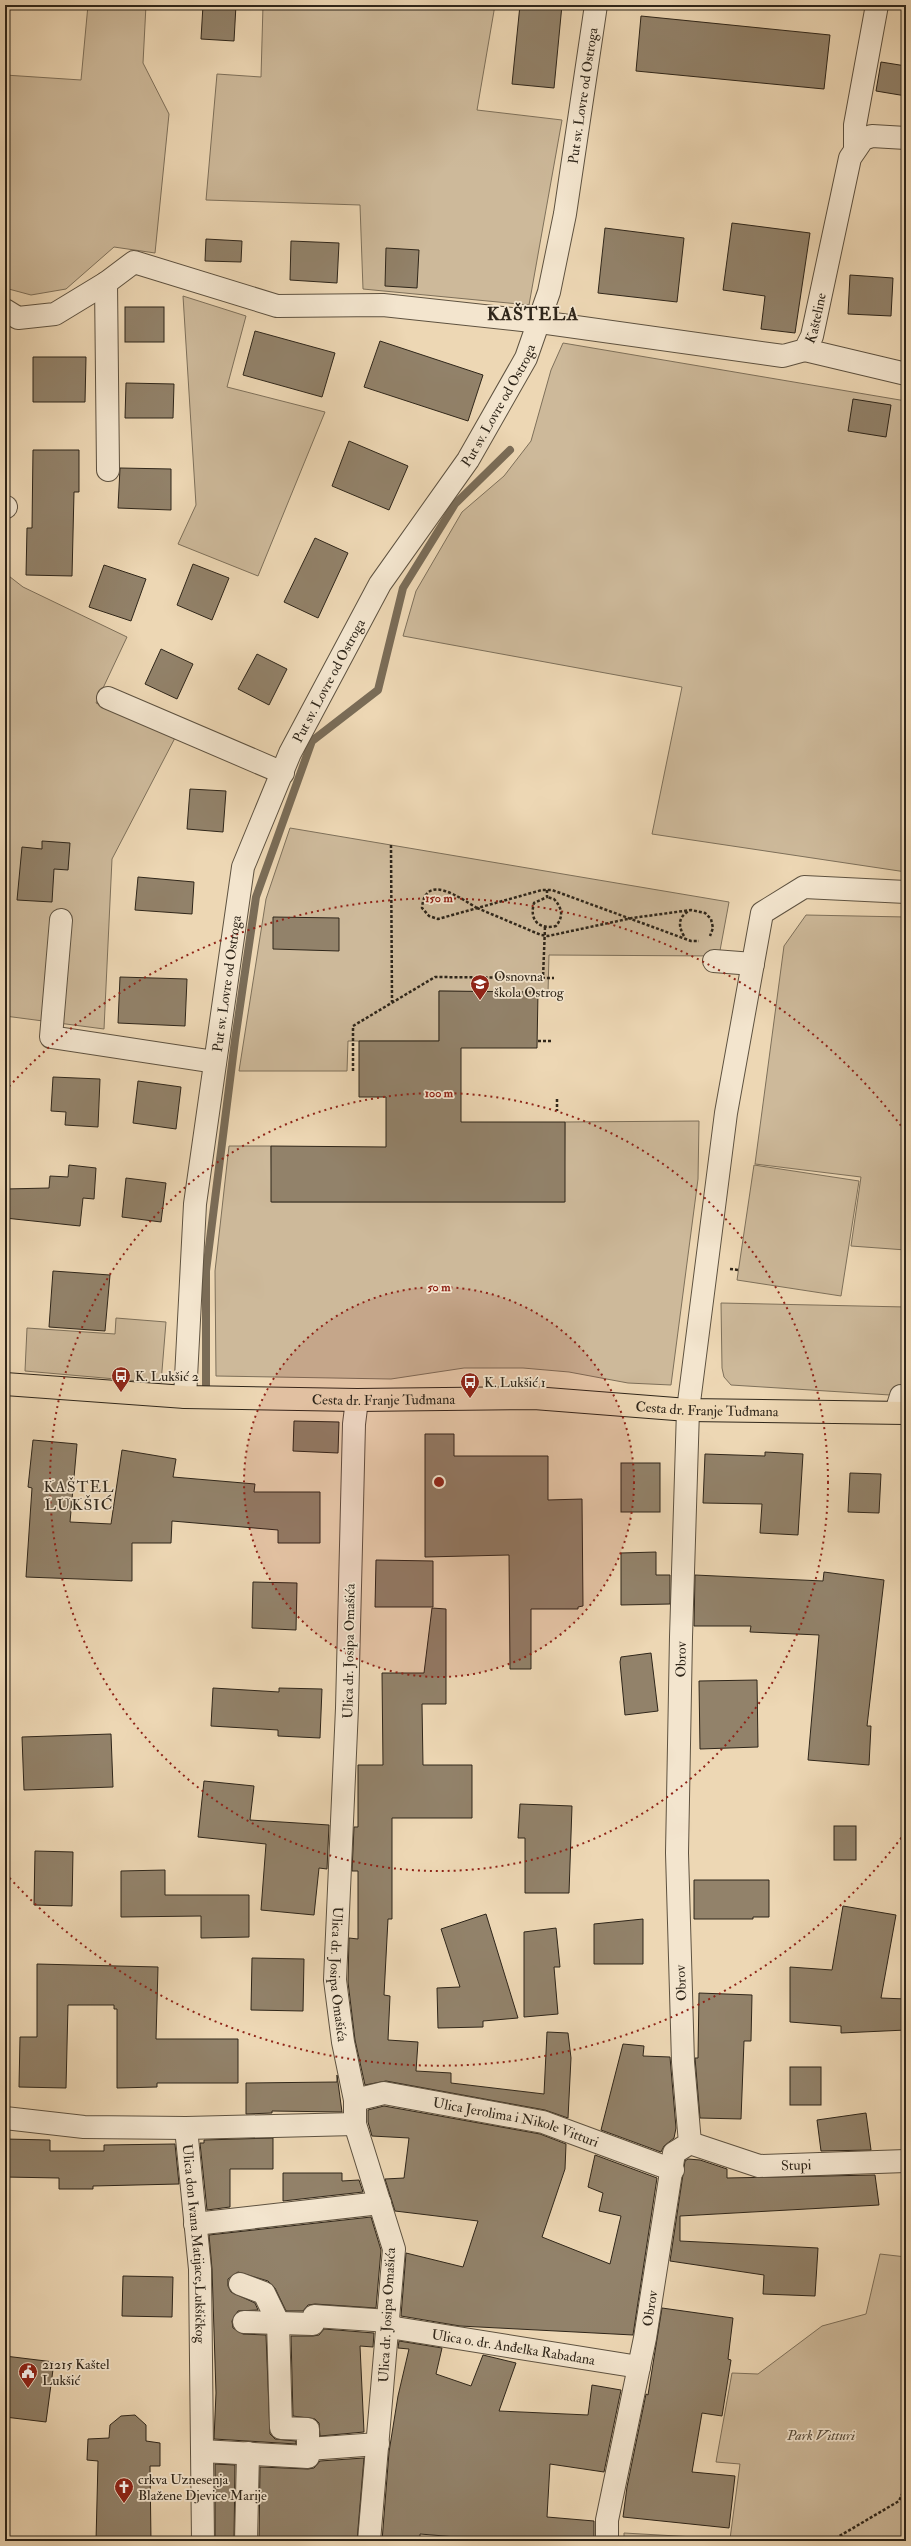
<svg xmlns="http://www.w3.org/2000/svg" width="911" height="2546" font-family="'IM FELL Double Pica',serif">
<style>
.green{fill:#cdb99a;stroke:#7e705a}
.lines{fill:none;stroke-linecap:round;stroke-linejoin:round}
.stream{stroke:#7a6c57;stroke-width:8}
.building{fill:#92826a;stroke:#2f261a}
.minor-casing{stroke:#5e5240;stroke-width:24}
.major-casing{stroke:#2f261a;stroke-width:24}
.path{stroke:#2f261a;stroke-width:2.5;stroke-dasharray:3 2;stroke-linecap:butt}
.minor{stroke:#f3e5ce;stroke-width:22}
.major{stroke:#edd7b4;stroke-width:22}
.ring{fill:none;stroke:#8f2418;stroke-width:2;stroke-dasharray:2 4}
.labels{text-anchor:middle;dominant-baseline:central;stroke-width:3.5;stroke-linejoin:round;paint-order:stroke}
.street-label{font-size:14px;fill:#2f261a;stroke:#f3e5ce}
.poi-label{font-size:14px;fill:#2f261a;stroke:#f3e5ce;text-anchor:start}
.park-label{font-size:14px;font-style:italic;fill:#564b3a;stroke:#f3e5ce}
.quarter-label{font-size:16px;letter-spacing:1px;fill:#2f261a;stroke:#f3e5ce}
.district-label{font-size:18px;font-weight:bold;letter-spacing:1px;fill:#2f261a;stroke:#f3e5ce}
.centre{fill:#8f2418;stroke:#f3e5ce;stroke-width:2}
.ring-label{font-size:12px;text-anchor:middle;font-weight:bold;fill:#8f2418;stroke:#f3e5ce;stroke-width:3.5;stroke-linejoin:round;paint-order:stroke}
</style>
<rect width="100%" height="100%" fill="#edd7b4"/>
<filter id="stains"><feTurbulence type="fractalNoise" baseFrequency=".005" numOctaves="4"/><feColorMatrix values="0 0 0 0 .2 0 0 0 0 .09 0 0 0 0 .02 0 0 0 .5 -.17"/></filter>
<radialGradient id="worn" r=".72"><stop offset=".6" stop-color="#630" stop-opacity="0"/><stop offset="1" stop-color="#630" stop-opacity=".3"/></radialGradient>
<g class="green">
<path d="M 88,5 L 146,5 L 143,63 L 169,114 L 155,253 L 114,247 L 66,289 L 31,295 L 5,288 L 5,75 L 81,80 Z"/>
<path d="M 263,5 L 495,5 L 477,110 L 562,120 L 529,305 L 363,289 L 360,205 L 206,200 L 217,74 L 261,77 Z"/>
<path d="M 183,296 L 246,316 L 227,387 L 325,412 L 258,576 L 178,544 L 196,505 Z"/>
<path d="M 563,343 L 906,401 L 906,872 L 652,834 L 682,687 L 403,636 L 416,591 L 462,512 L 504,476 L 531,441 L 551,370 Z"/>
<path d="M 5,573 L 23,587 L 127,637 L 96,703 L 176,736 L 112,859 L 104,1029 L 5,1016 Z"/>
<path d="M 290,828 L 729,902 L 719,956 L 549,955 L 548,993 L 439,991 L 439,1041 L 348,1041 L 347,1071 L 239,1071 L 266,899 Z"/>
<path d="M 806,915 L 906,917 L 906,1250 L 851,1246 L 861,1177 L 755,1164 L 784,946 Z"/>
<path d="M 699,1121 L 698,1179 L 671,1385 L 628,1383 L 569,1372 L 523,1368 L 464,1368 L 391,1379 L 216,1376 L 215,1271 L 229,1146 L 271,1146 L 272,1202 L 564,1202 L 565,1122 Z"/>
<path d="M 754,1165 L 859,1181 L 841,1296 L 737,1280 Z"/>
<path d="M 721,1303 L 906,1307 L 906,1396 L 731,1385 L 724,1377 L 722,1368 Z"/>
<path d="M 116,1318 L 166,1322 L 161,1383 L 25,1371 L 27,1328 L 115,1334 Z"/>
<path d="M 880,2254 L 906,2257 L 906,2541 L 624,2541 L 624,2533 L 730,2539 L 740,2464 L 716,2462 L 732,2373 L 758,2374 L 822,2326 L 866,2314 Z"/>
</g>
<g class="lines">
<path class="stream" d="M 206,1387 L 206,1271 L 235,1040 L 256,897 L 312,741 L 378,690 L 403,588 L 455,504 L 510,450"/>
</g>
<g class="building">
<path d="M 203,5 L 236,5 L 234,41 L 201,39 Z"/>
<path d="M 520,5 L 562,5 L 554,88 L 512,84 Z"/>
<path d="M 641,16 L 830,35 L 824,89 L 636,71 Z"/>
<path d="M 881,62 L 906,66 L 906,96 L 876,91 Z"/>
<path d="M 732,223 L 810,233 L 795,333 L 761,329 L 765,296 L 723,290 Z"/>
<path d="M 605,228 L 684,238 L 677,302 L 598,293 Z"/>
<path d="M 206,239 L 242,241 L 241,262 L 205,261 Z"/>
<path d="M 291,241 L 339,243 L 337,283 L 290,280 Z"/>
<path d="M 386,248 L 419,250 L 417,288 L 385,286 Z"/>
<path d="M 850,275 L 893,278 L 891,316 L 848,314 Z"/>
<rect x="125" y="307" width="39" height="35"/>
<path d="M 255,331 L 335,353 L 322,397 L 243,375 Z"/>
<path d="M 380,341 L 483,375 L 468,421 L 364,387 Z"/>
<path d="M 33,357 L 86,357 L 85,402 L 33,402 Z"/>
<path d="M 126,383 L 174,384 L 173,418 L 125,418 Z"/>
<path d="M 853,399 L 891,405 L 886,437 L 848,431 Z"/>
<path d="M 349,441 L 408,466 L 389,510 L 332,486 Z"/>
<path d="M 33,450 L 79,450 L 79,492 L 74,492 L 72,576 L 26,575 L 27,528 L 32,528 Z"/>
<path d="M 120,468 L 171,469 L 171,510 L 118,508 Z"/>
<path d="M 315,538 L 348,553 L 318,618 L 284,602 Z"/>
<path d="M 193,564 L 229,578 L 212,620 L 177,605 Z"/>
<path d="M 104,565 L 146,579 L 131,621 L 89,607 Z"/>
<path d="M 161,649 L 193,664 L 177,699 L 145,684 Z"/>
<path d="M 257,654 L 287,669 L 269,705 L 238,689 Z"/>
<path d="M 190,789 L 226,791 L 223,832 L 187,829 Z"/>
<path d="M 42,841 L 70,843 L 68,870 L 54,869 L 52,902 L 17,900 L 22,847 L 42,849 Z"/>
<path d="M 138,877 L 194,882 L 192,914 L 135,910 Z"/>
<path d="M 273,917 L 339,918 L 339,951 L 273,949 Z"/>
<path d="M 120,977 L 187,979 L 185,1026 L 118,1023 Z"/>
<path d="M 439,991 L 538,992 L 537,1048 L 461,1048 L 461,1122 L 565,1122 L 565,1202 L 271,1202 L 271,1146 L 386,1147 L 386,1097 L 359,1097 L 359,1041 L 439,1041 Z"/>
<path d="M 53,1077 L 100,1079 L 98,1127 L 65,1125 L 66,1112 L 51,1111 Z"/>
<path d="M 138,1081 L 181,1087 L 176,1129 L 133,1123 Z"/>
<path d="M 69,1165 L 96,1168 L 94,1199 L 83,1198 L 80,1226 L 5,1218 L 5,1189 L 49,1188 L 50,1176 L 68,1177 Z"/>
<path d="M 126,1178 L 166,1183 L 161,1222 L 122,1217 Z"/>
<path d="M 53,1271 L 110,1275 L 105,1331 L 49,1327 Z"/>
<path d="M 294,1421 L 339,1422 L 338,1453 L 293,1451 Z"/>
<path d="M 425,1434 L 454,1434 L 454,1456 L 548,1456 L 548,1500 L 582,1499 L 583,1606 L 578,1607 L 578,1609 L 531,1609 L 531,1669 L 510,1669 L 509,1555 L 425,1557 Z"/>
<path d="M 33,1440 L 77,1444 L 70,1522 L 111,1524 L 122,1450 L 176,1459 L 173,1477 L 255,1484 L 254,1492 L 320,1492 L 320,1543 L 278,1543 L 278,1530 L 172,1521 L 171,1543 L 132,1543 L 132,1581 L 26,1577 L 32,1488 L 28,1487 Z"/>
<path d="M 765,1452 L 803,1454 L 798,1535 L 760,1533 L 762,1504 L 703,1503 L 705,1454 L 765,1456 Z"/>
<rect x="621" y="1463" width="39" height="49"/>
<path d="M 850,1473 L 881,1474 L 879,1513 L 848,1512 Z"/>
<path d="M 656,1552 L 656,1575 L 670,1575 L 670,1604 L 621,1605 L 621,1553 Z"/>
<path d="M 376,1560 L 433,1561 L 433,1607 L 375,1607 Z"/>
<path d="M 824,1572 L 884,1580 L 867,1726 L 871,1726 L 869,1765 L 808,1760 L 819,1635 L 750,1632 L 751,1626 L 694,1626 L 695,1575 L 823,1581 Z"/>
<path d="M 253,1582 L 297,1583 L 296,1630 L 252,1628 Z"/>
<path d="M 432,1608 L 446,1609 L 446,1704 L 422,1704 L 423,1765 L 472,1765 L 472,1818 L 392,1818 L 392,1919 L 388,1919 L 384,1995 L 390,1996 L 388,2040 L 418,2042 L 416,2071 L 451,2073 L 451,2083 L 544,2094 L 547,2032 L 568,2033 L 571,2058 L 568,2118 L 545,2110 L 386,2081 L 365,2085 L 355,2040 L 348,1982 L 349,1938 L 358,1939 L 358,1871 L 352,1871 L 354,1827 L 358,1827 L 358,1765 L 383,1765 L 382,1673 L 424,1673 Z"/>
<path d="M 651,1653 L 658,1711 L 625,1715 L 620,1662 L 621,1657 Z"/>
<path d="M 757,1680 L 758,1747 L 700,1749 L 699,1681 Z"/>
<path d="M 213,1688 L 279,1692 L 279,1688 L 322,1689 L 320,1738 L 278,1736 L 278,1730 L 211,1726 Z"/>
<path d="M 111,1734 L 113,1787 L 24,1790 L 22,1737 Z"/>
<path d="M 204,1781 L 254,1786 L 250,1820 L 329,1825 L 327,1869 L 319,1868 L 314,1915 L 261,1910 L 266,1844 L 198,1837 Z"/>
<path d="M 520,1804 L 572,1806 L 569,1893 L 525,1893 L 525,1838 L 518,1838 Z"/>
<rect x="834" y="1826" width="22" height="34"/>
<path d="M 35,1851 L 73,1852 L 72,1906 L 34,1905 Z"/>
<path d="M 165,1870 L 165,1895 L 249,1895 L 249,1937 L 201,1938 L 201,1916 L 121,1917 L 121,1871 Z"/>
<path d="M 694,1880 L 769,1880 L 769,1917 L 753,1917 L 753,1919 L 694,1919 Z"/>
<path d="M 843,1906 L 896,1915 L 881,1998 L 906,1999 L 906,2030 L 841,2033 L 841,2026 L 790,2022 L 790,1967 L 832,1970 Z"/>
<path d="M 486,1914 L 518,2018 L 483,2021 L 483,2027 L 438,2028 L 437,1988 L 460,1987 L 441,1929 Z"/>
<path d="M 643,1919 L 643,1964 L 594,1964 L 594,1924 Z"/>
<path d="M 556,1928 L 560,1967 L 554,1967 L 558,2014 L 524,2017 L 524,1932 Z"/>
<path d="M 252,1958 L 304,1959 L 303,2011 L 251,2010 Z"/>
<path d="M 37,1964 L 158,1967 L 156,2039 L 238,2039 L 238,2083 L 157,2083 L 157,2087 L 117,2088 L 117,2009 L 114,2009 L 114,2005 L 68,2005 L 66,2088 L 19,2087 L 20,2037 L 37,2037 Z"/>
<path d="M 699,1993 L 752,1995 L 751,2041 L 744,2041 L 741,2119 L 700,2118 L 695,2058 L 698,2058 Z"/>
<path d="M 623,2044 L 644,2046 L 643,2056 L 670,2057 L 676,2128 L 674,2138 L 664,2146 L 661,2152 L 601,2130 Z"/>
<rect x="790" y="2067" width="31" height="38"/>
<path d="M 337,2075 L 342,2112 L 272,2111 L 272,2113 L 246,2114 L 246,2083 L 337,2082 Z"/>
<path d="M 384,2106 L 540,2134 L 566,2144 L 565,2169 L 542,2237 L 610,2264 L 621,2216 L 599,2211 L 603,2193 L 588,2187 L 595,2155 L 657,2178 L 633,2335 L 460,2326 L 401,2316 L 406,2253 L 463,2267 L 478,2221 L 395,2211 L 385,2179 L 404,2178 L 409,2138 L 372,2136 L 368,2122 L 368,2110 Z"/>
<path d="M 866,2113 L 871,2150 L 821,2151 L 817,2120 Z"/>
<path d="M 273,2138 L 273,2169 L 230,2169 L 230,2207 L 207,2210 L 200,2143 L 204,2143 L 204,2140 Z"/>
<path d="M 5,2139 L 50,2140 L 50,2151 L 104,2151 L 104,2145 L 175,2144 L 179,2184 L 93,2186 L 93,2189 L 59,2189 L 59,2178 L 5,2177 Z"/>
<path d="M 688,2159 L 700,2160 L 727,2169 L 727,2178 L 875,2175 L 879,2205 L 680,2216 L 680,2241 L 818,2248 L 815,2296 L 763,2294 L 764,2275 L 670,2261 L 685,2161 Z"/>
<path d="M 283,2173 L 342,2173 L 342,2181 L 359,2180 L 363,2192 L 283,2201 Z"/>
<path d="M 371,2217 L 381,2250 L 376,2308 L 315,2304 L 308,2305 L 303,2311 L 286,2311 L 275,2288 L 268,2281 L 238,2272 L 228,2279 L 228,2286 L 231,2292 L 255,2303 L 258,2310 L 238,2311 L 232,2321 L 233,2328 L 243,2334 L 266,2335 L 270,2434 L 275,2439 L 296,2441 L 296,2444 L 214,2439 L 216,2393 L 212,2269 L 209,2235 Z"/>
<path d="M 123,2276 L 173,2277 L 172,2317 L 122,2316 Z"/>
<path d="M 662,2308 L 733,2318 L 728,2359 L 731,2360 L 722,2416 L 702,2413 L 692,2472 L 735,2476 L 729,2528 L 623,2517 L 627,2487 L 646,2394 L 648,2395 Z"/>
<path d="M 324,2329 L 374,2333 L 373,2347 L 360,2346 L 364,2432 L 320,2436 L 319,2423 L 315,2419 L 293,2416 L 291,2336 L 313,2336 L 319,2335 Z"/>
<path d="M 399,2341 L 442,2348 L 436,2374 L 471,2386 L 483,2355 L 516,2363 L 499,2411 L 588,2415 L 592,2385 L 621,2390 L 604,2472 L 550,2464 L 547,2517 L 594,2521 L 594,2541 L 469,2541 L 469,2538 L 420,2534 L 420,2541 L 382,2541 L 389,2452 L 398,2396 L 409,2349 L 398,2348 Z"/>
<path d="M 5,2356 L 54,2362 L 46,2422 L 5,2417 Z"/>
<path d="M 135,2415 L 146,2425 L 146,2441 L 160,2443 L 160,2466 L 150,2466 L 151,2541 L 96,2541 L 98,2461 L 87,2460 L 88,2439 L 109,2438 L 110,2425 L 121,2416 Z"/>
<path d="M 364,2458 L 357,2541 L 259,2540 L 260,2467 L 308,2469 L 314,2468 L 320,2461 Z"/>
<path d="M 215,2464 L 235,2465 L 234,2541 L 215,2541 Z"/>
</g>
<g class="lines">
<defs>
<g id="minor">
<path d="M 855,148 L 855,125 L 877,5"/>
<path d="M 106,283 L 108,470"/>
<path id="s1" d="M 5,310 L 18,318 L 55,314 L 106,283 L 134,262 L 277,306 L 383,305 L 540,322 L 783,356 L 805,350 L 812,336 L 850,158 L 863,139 L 872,136 L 906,138"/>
<path d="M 805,350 L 906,374"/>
<path d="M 5,507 L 6,507"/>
<path d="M 108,698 L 283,773"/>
<path d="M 61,920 L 51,1037 L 215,1062"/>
<path d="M 714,961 L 753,964"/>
<path id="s2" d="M 185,1397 L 195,1204 L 243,867 L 290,753 L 380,584 L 468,460 L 526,358 L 549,292 L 565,214 L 596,5"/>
<path id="s3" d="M 357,1400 L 354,1424 L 347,1708 L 335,1980 L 343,2042 L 355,2100 L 355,2124 L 394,2249 L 369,2541"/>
<path d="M 896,1412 L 901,1396"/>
<path id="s4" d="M 355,2100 L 384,2093 L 543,2122 L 673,2170"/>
<path d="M 5,2118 L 84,2127 L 186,2128 L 355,2124"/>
<path id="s5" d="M 186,2128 L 200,2269 L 203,2541"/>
<path id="s6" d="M 690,2143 L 759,2166 L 906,2161"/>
<path d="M 195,2224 L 380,2203"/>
<path d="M 244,2322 L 313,2324 L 314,2316 L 389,2321"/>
<path id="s7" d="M 389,2327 L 639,2367"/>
<path d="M 308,2449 L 378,2444"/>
<path d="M 202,2451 L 308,2457 L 308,2429 L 281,2428 L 278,2322 L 264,2293 L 240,2284"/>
<path d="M 246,2541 L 248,2453"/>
<path id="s8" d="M 607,2541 L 607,2520 L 645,2338 L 674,2153 L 690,2143 L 683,2062 L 677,1853 L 681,1637 L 688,1410 L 726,1113 L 762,913 L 804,887 L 906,892"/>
</g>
<g id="major">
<path id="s9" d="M 5,1384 L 185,1397 L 357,1400 L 534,1398 L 688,1410 L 906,1413"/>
</g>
</defs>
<use href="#minor" class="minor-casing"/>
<use href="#major" class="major-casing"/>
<g class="path">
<path d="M 391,845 L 392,1002"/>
<path d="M 547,890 L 547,897 L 534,903 C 529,920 539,930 556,926 C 564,916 562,908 554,899 L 547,897"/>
<path d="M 477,908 L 541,935 L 548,936 L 632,918 L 691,910 L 705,913 L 711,919 L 713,928 L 710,936"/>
<path d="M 477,908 C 460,898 425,872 422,908 L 429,916 L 438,919 L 542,890 L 552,890 L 691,941 L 699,941"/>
<path d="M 545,927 L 543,978 L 554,978"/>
<path d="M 684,936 C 678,926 678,917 689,911"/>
<path d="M 538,1041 L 551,1041"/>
<path d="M 353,1071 L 353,1026 L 435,977 L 543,978"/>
<path d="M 557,1099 L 557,1111"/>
<path d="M 730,1269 L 739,1270"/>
<path d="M 831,2541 L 899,2501 L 906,2485"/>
</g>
<use href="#minor" class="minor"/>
<use href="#major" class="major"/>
</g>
<circle cx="439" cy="1482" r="195" fill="#8f2418" fill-opacity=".12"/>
<g class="ring">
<circle cx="439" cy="1482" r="195"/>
<circle cx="439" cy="1482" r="389"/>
<path d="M905 1833A584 584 0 0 1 5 1873M5 1091A584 584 0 0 1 905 1131"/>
</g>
<defs>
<symbol id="school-pin" viewBox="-11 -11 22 30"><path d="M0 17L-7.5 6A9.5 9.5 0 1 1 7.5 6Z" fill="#8f2418" stroke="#f3e5ce"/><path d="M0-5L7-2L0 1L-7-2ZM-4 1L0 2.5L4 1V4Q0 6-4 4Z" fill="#fff"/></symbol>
<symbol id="bus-pin" viewBox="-11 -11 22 30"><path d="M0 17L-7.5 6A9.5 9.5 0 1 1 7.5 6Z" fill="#8f2418" stroke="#f3e5ce"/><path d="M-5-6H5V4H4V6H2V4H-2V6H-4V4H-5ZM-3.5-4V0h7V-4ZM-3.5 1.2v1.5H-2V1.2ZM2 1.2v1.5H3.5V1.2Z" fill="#fff"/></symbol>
<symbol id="civic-pin" viewBox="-11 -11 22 30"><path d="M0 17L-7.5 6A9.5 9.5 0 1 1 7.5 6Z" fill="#8f2418" stroke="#f3e5ce"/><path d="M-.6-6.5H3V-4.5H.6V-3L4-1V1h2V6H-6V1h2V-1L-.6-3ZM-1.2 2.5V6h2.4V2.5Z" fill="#fff"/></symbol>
<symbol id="church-pin" viewBox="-11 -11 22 30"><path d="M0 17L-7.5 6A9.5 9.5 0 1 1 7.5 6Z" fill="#8f2418" stroke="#f3e5ce"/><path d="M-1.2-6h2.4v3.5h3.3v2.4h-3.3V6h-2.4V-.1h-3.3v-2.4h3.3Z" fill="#fff"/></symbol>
</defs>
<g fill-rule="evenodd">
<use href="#school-pin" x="469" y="973" width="22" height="30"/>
<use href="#bus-pin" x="110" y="1365" width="22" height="30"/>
<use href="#bus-pin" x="459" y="1371" width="22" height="30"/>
<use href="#civic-pin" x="17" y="2361" width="22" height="30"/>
<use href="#church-pin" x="113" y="2476" width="22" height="30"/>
</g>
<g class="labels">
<g class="street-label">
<text stroke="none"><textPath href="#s2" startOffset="1387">Put sv. Lovre od Ostroga</textPath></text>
<text stroke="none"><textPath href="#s1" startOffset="863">Kašteline</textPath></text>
<text stroke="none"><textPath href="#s2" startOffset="1063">Put sv. Lovre od Ostroga</textPath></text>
<text stroke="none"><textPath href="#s2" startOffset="739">Put sv. Lovre od Ostroga</textPath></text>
<text stroke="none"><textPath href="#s2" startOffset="416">Put sv. Lovre od Ostroga</textPath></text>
<text stroke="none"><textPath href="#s9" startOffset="379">Cesta dr. Franje Tuđmana</textPath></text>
<text stroke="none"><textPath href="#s9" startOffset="703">Cesta dr. Franje Tuđmana</textPath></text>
<text transform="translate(349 1651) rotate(-89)">Ulica dr. Josipa Omašića</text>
<text stroke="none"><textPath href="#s8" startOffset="897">Obrov</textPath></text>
<text stroke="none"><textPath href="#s3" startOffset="575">Ulica dr. Josipa Omašića</textPath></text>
<text transform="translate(681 1983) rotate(-92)">Obrov</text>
<text stroke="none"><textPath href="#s4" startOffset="165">Ulica Jerolima i Nikole Vitturi</textPath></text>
<text stroke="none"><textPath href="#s6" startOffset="110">Stupi</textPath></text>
<text stroke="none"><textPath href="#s5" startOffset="116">Ulica don Ivana Matijace,Lukšičkog</textPath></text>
<text stroke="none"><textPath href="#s8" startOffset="237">Obrov</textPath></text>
<text transform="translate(387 2315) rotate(-87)">Ulica dr. Josipa Omašića</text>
<text stroke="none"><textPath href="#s7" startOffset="126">Ulica o. dr. Anđelka Rabadana</textPath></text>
</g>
<g class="poi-label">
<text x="494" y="976">Osnovna<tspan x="494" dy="16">škola Ostrog</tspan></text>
<text x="135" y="1376">K. Lukšić 2</text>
<text x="484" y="1382">K. Lukšić 1</text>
<text x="42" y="2364">21215 Kaštel<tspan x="42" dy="16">Lukšić</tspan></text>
<text x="138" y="2479">crkva Uznesenja<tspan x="138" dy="16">Blažene Djevice Marije</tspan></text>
</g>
<g class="park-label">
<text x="821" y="2435">Park Vitturi</text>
</g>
<g class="quarter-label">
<text x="79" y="1487">KAŠTEL<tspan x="79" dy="18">LUKŠIĆ</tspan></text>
</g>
<g class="district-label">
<text x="533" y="314">KAŠTELA</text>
</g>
</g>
<circle cx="439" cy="1482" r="6" class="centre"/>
<g class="ring-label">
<text x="439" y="902">150 m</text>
<text x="439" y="1097">100 m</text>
<text x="439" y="1291">50 m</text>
</g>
<rect width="911" height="2546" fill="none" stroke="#edd7b4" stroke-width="20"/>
<rect x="6" y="6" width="899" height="2534" fill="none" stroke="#2f261a" stroke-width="2"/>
<rect x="10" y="10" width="891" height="2526" fill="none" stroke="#2f261a"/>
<rect width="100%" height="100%" filter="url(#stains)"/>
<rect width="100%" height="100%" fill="url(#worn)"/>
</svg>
